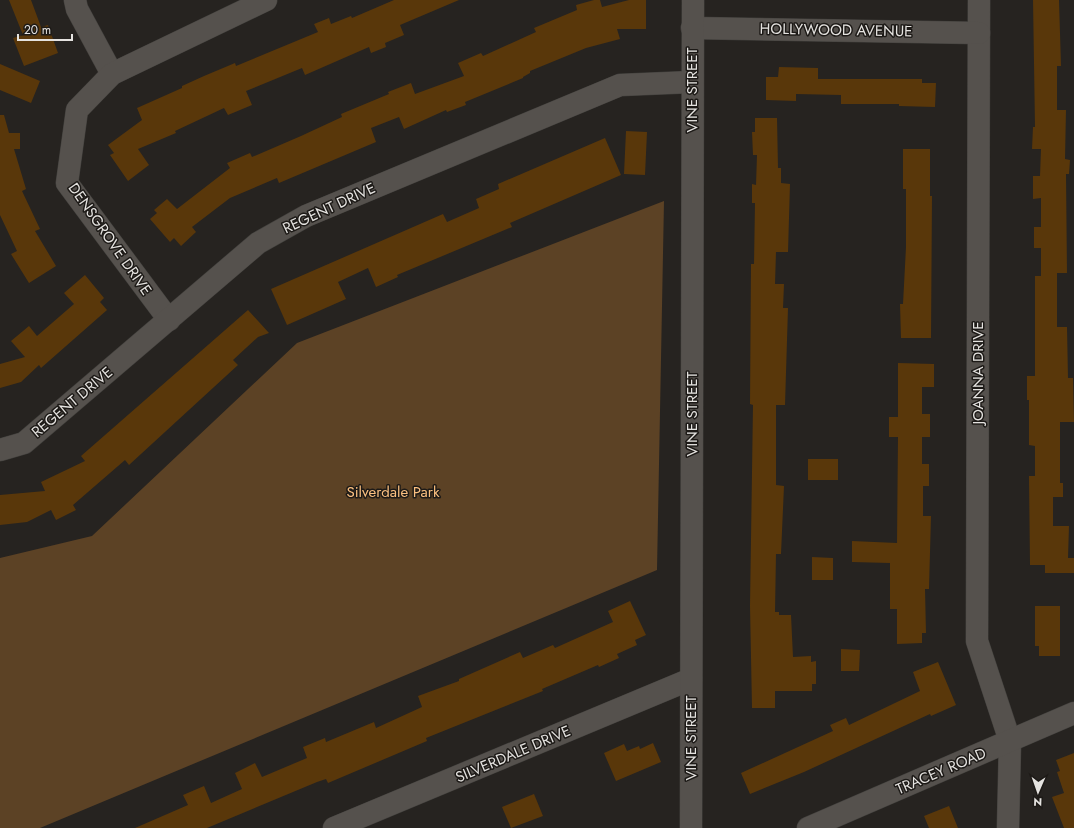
<svg xmlns="http://www.w3.org/2000/svg" width="1074" height="828" font-family="Jost,sans-serif">
<style>
.green{fill:#5c4225}
.building{fill:#59370a}
.lines{fill:none;stroke-linecap:round;stroke-linejoin:round}
.minor-casing{stroke:#42403d;stroke-width:23}
.minor{stroke:#55514d;stroke-width:22}
.labels{text-anchor:middle;dominant-baseline:central;stroke-width:3;stroke-linejoin:round;paint-order:stroke}
.street-label{font-size:15px;fill:#e5e3e0;stroke:#1d1a17}
.park-label{font-size:15px;fill:#fbc081;stroke:#1d1a17}
</style>
<rect width="100%" height="100%" fill="#262320"/>
<path class="green" d="M 664,201 L 657,570 L 40,828 L 0,828 L 0,558 L 92,536 L 297,343 Z"/>
<g class="building">
<path d="M 9,0 L 31,0 L 41,27 L 48,25 L 58,53 L 24,66 L 13,38 L 23,35 Z"/>
<path d="M 394,0 L 459,0 L 400,25 L 404,35 L 385,43 L 386,47 L 371,53 L 369,47 L 305,75 L 302,68 L 246,91 L 252,105 L 228,115 L 224,108 L 175,131 L 176,133 L 138,149 L 149,165 L 128,181 L 110,155 L 114,153 L 108,145 L 142,120 L 137,108 L 182,88 L 182,86 L 204,76 L 235,63 L 236,66 L 318,32 L 314,24 L 329,18 L 331,24 L 351,16 L 352,18 Z"/>
<path d="M 594,0 L 600,0 L 602,7 L 629,0 L 646,0 L 646,29 L 617,29 L 620,39 L 586,48 L 530,71 L 530,73 L 523,77 L 523,78 L 465,102 L 466,105 L 447,112 L 446,110 L 404,129 L 399,117 L 371,128 L 376,142 L 279,183 L 277,178 L 230,198 L 192,227 L 196,232 L 181,246 L 174,238 L 170,242 L 150,219 L 157,213 L 154,210 L 167,199 L 177,209 L 230,168 L 227,163 L 250,153 L 252,157 L 301,136 L 342,117 L 341,114 L 389,94 L 388,92 L 411,83 L 415,94 L 464,76 L 458,63 L 481,53 L 483,56 L 536,32 L 534,28 L 577,10 L 576,5 Z"/>
<path d="M 1033,0 L 1059,0 L 1061,66 L 1057,66 L 1057,110 L 1066,110 L 1065,159 L 1070,160 L 1069,174 L 1066,174 L 1067,273 L 1057,273 L 1057,327 L 1067,327 L 1068,378 L 1073,378 L 1074,422 L 1060,422 L 1060,483 L 1063,483 L 1063,497 L 1053,497 L 1053,526 L 1069,526 L 1068,558 L 1074,558 L 1074,573 L 1045,573 L 1045,565 L 1030,565 L 1029,476 L 1035,476 L 1035,446 L 1029,445 L 1029,400 L 1027,400 L 1027,376 L 1035,376 L 1035,276 L 1041,276 L 1041,248 L 1034,248 L 1034,227 L 1041,227 L 1041,198 L 1033,199 L 1033,176 L 1040,176 L 1041,149 L 1032,149 L 1033,127 L 1035,127 Z"/>
<path d="M 0,64 L 40,81 L 31,103 L 0,90 Z"/>
<path d="M 779,67 L 818,68 L 818,79 L 922,79 L 922,83 L 936,83 L 935,107 L 899,106 L 899,104 L 841,104 L 841,95 L 796,94 L 796,101 L 766,100 L 766,77 L 778,77 Z"/>
<path d="M 0,115 L 4,115 L 9,133 L 20,133 L 20,149 L 14,149 L 26,189 L 22,191 L 40,229 L 35,231 L 56,266 L 29,283 L 11,254 L 17,251 L 0,215 Z"/>
<path d="M 755,118 L 777,118 L 778,168 L 781,168 L 781,183 L 790,184 L 788,252 L 776,252 L 775,284 L 784,284 L 783,308 L 788,308 L 785,405 L 776,405 L 776,485 L 784,486 L 781,554 L 776,554 L 775,612 L 779,612 L 779,615 L 791,615 L 793,657 L 811,656 L 811,662 L 816,661 L 816,684 L 812,684 L 812,691 L 775,691 L 775,708 L 752,708 L 750,606 L 753,405 L 750,404 L 751,264 L 754,264 L 755,203 L 752,203 L 752,184 L 756,185 L 757,155 L 753,155 L 752,132 L 755,132 Z"/>
<path d="M 626,131 L 647,132 L 645,175 L 624,174 Z"/>
<path d="M 605,138 L 621,175 L 510,223 L 512,227 L 397,275 L 398,277 L 376,287 L 368,268 L 338,282 L 346,299 L 287,325 L 271,289 L 443,214 L 447,222 L 479,208 L 476,199 L 499,189 L 498,184 Z"/>
<path d="M 903,149 L 930,149 L 930,196 L 932,196 L 931,338 L 901,338 L 900,304 L 903,304 L 906,247 L 906,189 L 903,189 Z"/>
<path d="M 85,275 L 104,298 L 100,302 L 107,310 L 41,368 L 39,365 L 21,382 L 0,388 L 0,364 L 25,357 L 11,341 L 29,326 L 37,336 L 74,304 L 64,293 Z"/>
<path d="M 248,310 L 269,333 L 258,337 L 233,360 L 238,365 L 129,465 L 125,460 L 73,505 L 76,510 L 56,520 L 51,510 L 27,522 L 0,525 L 0,495 L 45,491 L 41,482 L 85,461 L 81,456 Z"/>
<path d="M 898,363 L 934,364 L 934,387 L 922,387 L 922,414 L 930,414 L 930,437 L 922,437 L 922,464 L 929,464 L 929,486 L 923,486 L 923,516 L 931,516 L 929,589 L 925,589 L 926,633 L 922,633 L 922,643 L 897,644 L 897,609 L 890,609 L 890,563 L 852,562 L 852,541 L 897,543 L 898,437 L 889,437 L 889,417 L 898,417 Z"/>
<rect x="808" y="459" width="30" height="21"/>
<path d="M 812,557 L 833,558 L 833,580 L 812,580 Z"/>
<path d="M 630,601 L 646,635 L 635,640 L 637,645 L 617,654 L 619,658 L 599,667 L 598,665 L 542,689 L 543,691 L 426,738 L 427,741 L 328,783 L 326,779 L 317,782 L 207,828 L 135,828 L 188,805 L 183,795 L 204,786 L 211,803 L 242,789 L 235,773 L 255,763 L 262,777 L 307,758 L 303,747 L 325,738 L 326,742 L 374,722 L 376,728 L 422,707 L 418,696 L 459,681 L 459,679 L 520,652 L 523,658 L 553,645 L 555,648 L 613,622 L 608,611 Z"/>
<path d="M 1035,606 L 1060,606 L 1060,656 L 1039,656 L 1039,646 L 1035,646 Z"/>
<path d="M 841,649 L 860,650 L 859,671 L 841,671 Z"/>
<path d="M 938,662 L 956,705 L 931,716 L 930,714 L 804,772 L 750,794 L 741,773 L 833,731 L 830,725 L 846,718 L 849,725 L 920,691 L 913,672 Z"/>
<path d="M 653,743 L 661,762 L 616,781 L 604,753 L 624,744 L 627,751 L 639,746 L 640,749 Z"/>
<path d="M 1074,753 L 1074,828 L 1064,828 L 1052,797 L 1064,793 L 1057,772 L 1060,771 L 1056,760 Z"/>
<path d="M 534,794 L 543,816 L 511,828 L 502,807 Z"/>
<path d="M 949,806 L 958,828 L 929,828 L 924,816 Z"/>
</g>
<g class="lines">
<defs>
<g id="minor">
<path d="M 75,0 L 77,9 L 112,74"/>
<path d="M 979,0 L 977,641 L 1010,741 L 1008,828"/>
<path d="M 692,28 L 979,33"/>
<path d="M 169,320 L 67,183 L 77,110 L 112,74 L 266,0"/>
<path d="M 0,450 L 24,443 L 258,243 L 306,216 L 620,85 L 692,82"/>
<path d="M 334,828 L 691,679"/>
<path d="M 691,828 L 693,0"/>
<path d="M 808,828 L 1074,713"/>
</g>
</defs>
<use href="#minor" class="minor-casing"/>
<use href="#minor" class="minor"/>
</g>
<g class="labels">
<g class="street-label">
<text transform="translate(836 30) rotate(1)">HOLLYWOOD AVENUE</text>
<text transform="translate(692 90) rotate(-90)">VINE STREET</text>
<text transform="translate(329 208) rotate(-25)">REGENT DRIVE</text>
<text transform="translate(110 239) rotate(55)">DENSGROVE DRIVE</text>
<text transform="translate(978 373) rotate(-90)">JOANNA DRIVE</text>
<text transform="translate(72 402) rotate(-40)">REGENT DRIVE</text>
<text transform="translate(692 414) rotate(-90)">VINE STREET</text>
<text transform="translate(691 738) rotate(-90)">VINE STREET</text>
<text transform="translate(513 754) rotate(-23)">SILVERDALE DRIVE</text>
<text transform="translate(941 771) rotate(-23)">TRACEY ROAD</text>
</g>
<g class="park-label">
<text x="393" y="492">Silverdale Park</text>
</g>
</g>
<g transform="translate(1038 792) rotate(182)" stroke="#1d1a17" stroke-width="3" paint-order="stroke">
<path d="M0-3L7 15L0 10L-7 15Z" fill="#e5e3e0"/>
<text y="-6" font-size="11" font-weight="bold" text-anchor="middle" fill="#e5e3e0">N</text>
</g>
<path d="M18 34v6h54v-6" fill="none" stroke="#e5e3e0" stroke-width="2"/>
<text x="24" y="34" font-size="12" fill="#e5e3e0" stroke="#1d1a17" stroke-width="3" paint-order="stroke">20 m</text>
</svg>
